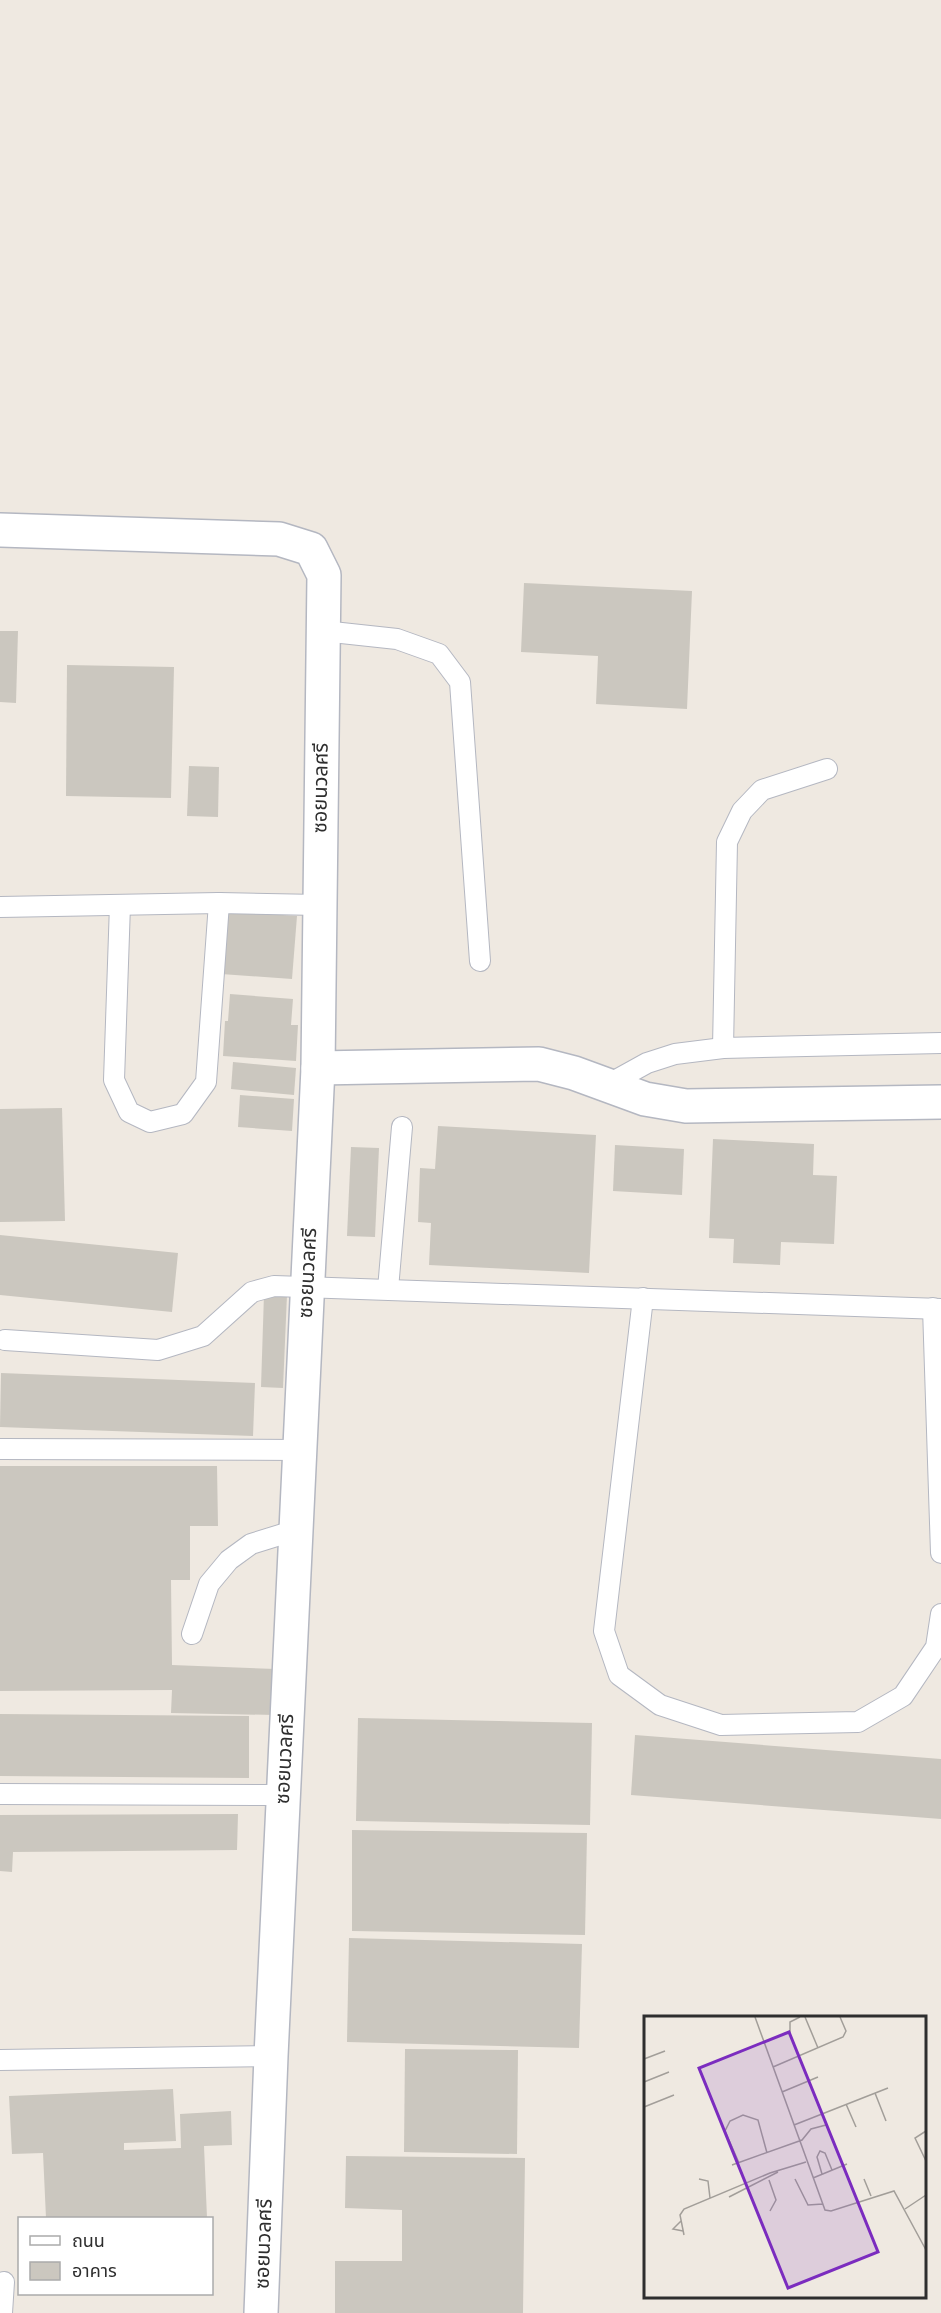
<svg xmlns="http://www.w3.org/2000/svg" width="941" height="2313" font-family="'Varela Round','Noto Sans Thai',sans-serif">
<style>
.building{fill:#cbc7bf}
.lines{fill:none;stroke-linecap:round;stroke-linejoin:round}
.lane-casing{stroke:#b4b7c1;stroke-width:22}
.street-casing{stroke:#b4b7c1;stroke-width:36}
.secondary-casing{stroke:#b4b7c1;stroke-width:36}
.lane{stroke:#fff;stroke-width:20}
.street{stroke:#fff;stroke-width:33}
.secondary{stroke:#fff;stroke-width:33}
.labels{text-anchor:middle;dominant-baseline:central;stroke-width:4.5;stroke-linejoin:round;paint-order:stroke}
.street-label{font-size:20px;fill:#2e2e2e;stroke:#fff}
.inset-road{fill:none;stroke:#a29e99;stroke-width:1.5}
.view{fill:#7b2cbf;fill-opacity:0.15;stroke:#7b2cbf;stroke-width:3}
.inset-edge{fill:none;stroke:#2e2e2e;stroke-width:3}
</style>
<rect width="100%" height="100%" fill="#efe9e1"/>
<g class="building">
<path d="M 524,583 L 692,591 L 687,709 L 596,704 L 598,656 L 521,652 Z"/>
<path d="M 0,631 L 18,631 L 16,703 L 0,702 Z"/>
<path d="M 67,665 L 174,667 L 171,798 L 66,796 Z"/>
<path d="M 189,766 L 219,767 L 218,817 L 187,816 Z"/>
<path d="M 226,911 L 297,916 L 292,979 L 221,974 Z"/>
<path d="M 230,994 L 293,999 L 291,1025 L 298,1025 L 296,1061 L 223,1056 L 225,1021 L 228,1021 Z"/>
<path d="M 233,1062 L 296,1068 L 294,1095 L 231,1089 Z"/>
<path d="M 240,1095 L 294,1099 L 292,1131 L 238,1127 Z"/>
<path d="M 62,1108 L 65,1221 L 0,1222 L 0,1109 Z"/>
<path d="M 438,1126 L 596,1135 L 589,1273 L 429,1265 L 431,1223 L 418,1222 L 420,1168 L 435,1169 Z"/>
<path d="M 713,1139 L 814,1144 L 813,1175 L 837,1176 L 834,1244 L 781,1242 L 780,1265 L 733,1263 L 734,1239 L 709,1238 Z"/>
<path d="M 615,1145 L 684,1149 L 682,1195 L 613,1191 Z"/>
<path d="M 351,1147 L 379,1148 L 375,1237 L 347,1236 Z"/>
<path d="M 0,1235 L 178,1253 L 172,1312 L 0,1295 Z"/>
<path d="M 264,1294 L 287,1295 L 283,1388 L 261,1387 Z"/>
<path d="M 1,1373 L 255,1383 L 253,1436 L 0,1427 Z"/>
<path d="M 0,1466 L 217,1466 L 218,1526 L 190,1526 L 190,1580 L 171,1580 L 172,1665 L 276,1669 L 275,1715 L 171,1713 L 172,1690 L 0,1691 Z"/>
<path d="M 0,1714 L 249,1716 L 249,1778 L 0,1776 Z"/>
<path d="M 358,1718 L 592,1723 L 590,1825 L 356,1821 Z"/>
<path d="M 635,1735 L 941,1759 L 941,1819 L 631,1795 Z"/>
<path d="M 238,1814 L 237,1850 L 13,1852 L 12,1872 L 0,1871 L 0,1815 Z"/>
<path d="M 352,1830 L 587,1833 L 585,1935 L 352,1931 Z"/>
<path d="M 349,1938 L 582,1944 L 579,2048 L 347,2042 Z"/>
<path d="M 405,2049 L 518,2050 L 517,2154 L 404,2152 Z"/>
<path d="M 173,2089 L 176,2141 L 124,2143 L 124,2150 L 181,2148 L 180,2114 L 231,2111 L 232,2145 L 204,2146 L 207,2218 L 46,2218 L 43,2153 L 12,2154 L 9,2096 Z"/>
<path d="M 346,2156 L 525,2158 L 523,2313 L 335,2313 L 335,2261 L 402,2261 L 402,2210 L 345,2208 Z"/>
</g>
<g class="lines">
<defs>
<g id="lane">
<path d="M 323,631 L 397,639 L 439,654 L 460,682 L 480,961"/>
<path d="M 120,905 L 114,1080 L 129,1112 L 150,1122 L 183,1114 L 206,1082 L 219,903"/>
<path d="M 0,907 L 219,903 L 319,905"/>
<path d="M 723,1048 L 727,842 L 742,811 L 762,790 L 827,769"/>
<path d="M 609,1084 L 647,1063 L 675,1054 L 723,1048 L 941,1043"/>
<path d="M 388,1289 L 402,1127"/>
<path d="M 643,1298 L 604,1631 L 619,1675 L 660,1705 L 721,1725 L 858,1722 L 903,1696 L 936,1647 L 941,1614"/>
<path d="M 933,1308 L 941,1553"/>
<path d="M 5,1340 L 158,1350 L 203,1336 L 252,1292 L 274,1286 L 941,1309"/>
<path d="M 0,1449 L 300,1450"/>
<path d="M 192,1634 L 209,1584 L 229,1560 L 251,1544 L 296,1530"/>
<path d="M 0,1794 L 284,1795"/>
<path d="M 0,2060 L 271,2056"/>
<path d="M 2,2313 L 4,2282"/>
</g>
<path id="street" d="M 318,1068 L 539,1064 L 574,1073 L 645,1099 L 686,1106 L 941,1102"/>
<path id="secondary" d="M 0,530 L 279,539 L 311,549 L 324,575 L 318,1068 L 271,2056 L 261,2313"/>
</defs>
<use href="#lane" class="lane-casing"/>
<use href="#street" class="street-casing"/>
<use href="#secondary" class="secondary-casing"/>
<use href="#lane" class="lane"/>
<use href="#street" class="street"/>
<use href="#secondary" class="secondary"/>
</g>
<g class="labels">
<g class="street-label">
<text transform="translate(321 788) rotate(-89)">ซอยนวลศรี</text>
<text transform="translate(308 1273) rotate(-87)">ซอยนวลศรี</text>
<text transform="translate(285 1759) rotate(-87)">ซอยนวลศรี</text>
<text transform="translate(264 2244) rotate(-88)">ซอยนวลศรี</text>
</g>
</g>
<g transform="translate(644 2016)">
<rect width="282" height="282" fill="#efe9e1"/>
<path class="inset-road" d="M 111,1 L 181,194 L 187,195 L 250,175 L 282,234M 161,1 L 174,32M 146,19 L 146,6 L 156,1M 0,43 L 21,35M 129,51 L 199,21 L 202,15 L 196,1M 0,66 L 25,56M 138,76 L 174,61M 231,77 L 242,105M 202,88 L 212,111M 0,91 L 30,79M 150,109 L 244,72M 282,115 L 271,122 L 282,145M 95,147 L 81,115 L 86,105 L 99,99 L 114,104 L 123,137M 88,149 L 158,124 L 167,113 L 182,109M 178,158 L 173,141 L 176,135 L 181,137 L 188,154M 169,162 L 203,148M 55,163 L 64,165 L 66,182M 151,163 L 164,189 L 179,188M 220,163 L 227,180M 125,164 L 132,184 L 126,195M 85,181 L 134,156M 261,193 L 282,179M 37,205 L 29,213 L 39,215M 40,219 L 36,199 L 40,193 L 126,157 L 162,146"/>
<path class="view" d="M 145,16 L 234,236 L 144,272 L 55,52 Z"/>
<rect width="282" height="282" class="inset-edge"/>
</g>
<rect x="18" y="2217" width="195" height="78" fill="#ffffff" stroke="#ababab" stroke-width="1.5"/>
<rect x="30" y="2236" width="30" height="9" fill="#ffffff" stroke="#ababab" stroke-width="1.5"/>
<text x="72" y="2247" font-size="18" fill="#2e2e2e">ถนน</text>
<rect x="30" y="2262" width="30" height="18" fill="#cbc7bf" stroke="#ababab" stroke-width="1.5"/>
<text x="72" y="2277" font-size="18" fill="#2e2e2e">อาคาร</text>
</svg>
